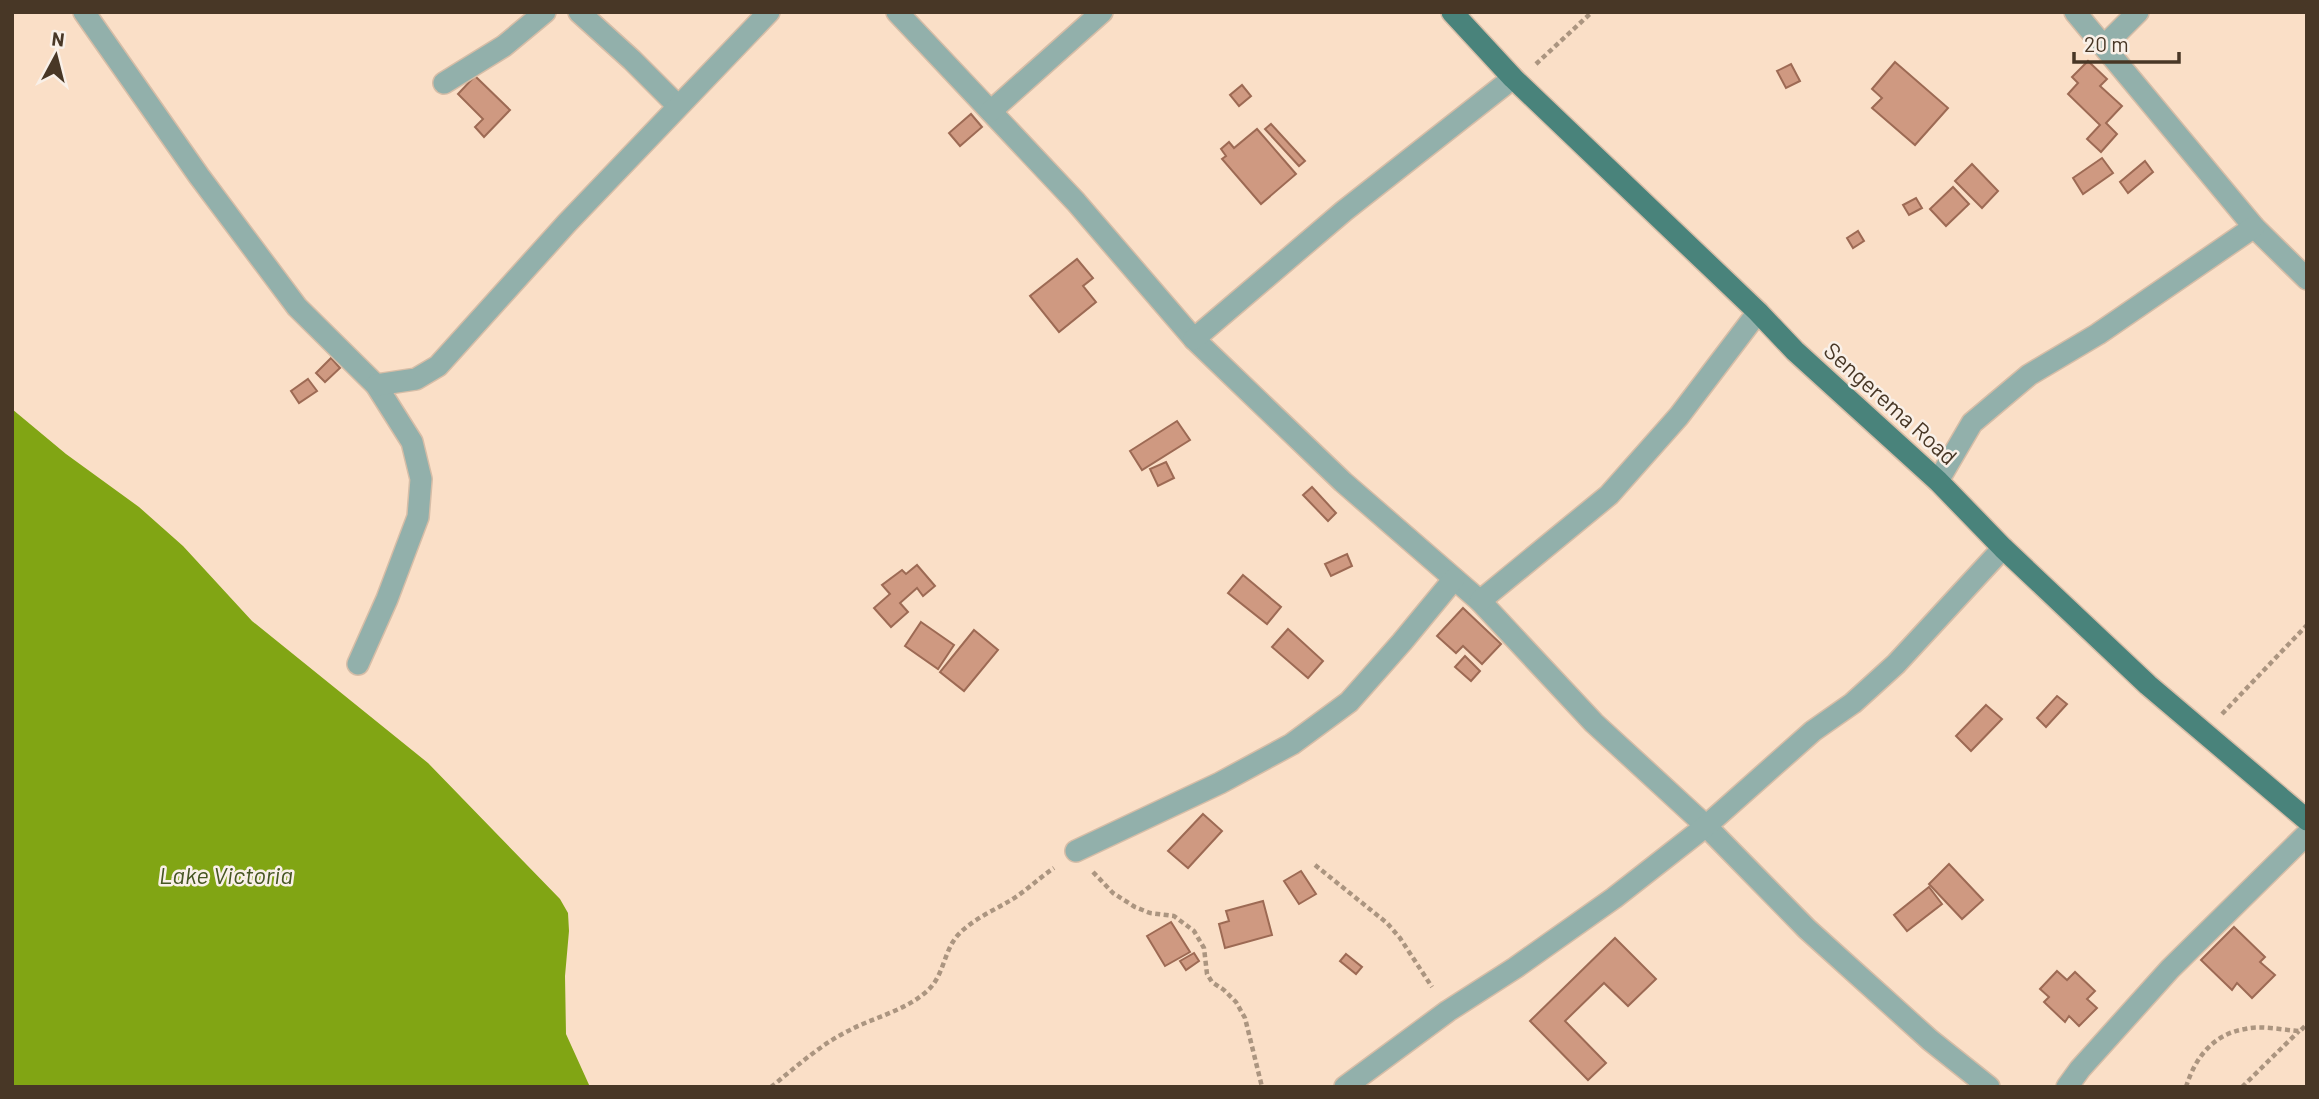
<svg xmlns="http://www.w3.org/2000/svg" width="2319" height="1099" font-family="Barlow,sans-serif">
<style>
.water{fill:#81a514}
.building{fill:#cf9981;stroke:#9d6a54;stroke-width:2}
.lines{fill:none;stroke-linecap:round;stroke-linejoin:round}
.minor-casing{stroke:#d6bda7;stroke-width:24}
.major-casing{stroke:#d6bda7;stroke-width:24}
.path{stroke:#ab9580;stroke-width:4.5;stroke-dasharray:5 3.5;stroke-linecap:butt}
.minor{stroke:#92b0ab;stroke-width:21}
.major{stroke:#49837b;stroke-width:21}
.labels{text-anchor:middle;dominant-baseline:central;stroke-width:5;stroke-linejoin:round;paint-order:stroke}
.street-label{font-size:23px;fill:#483726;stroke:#f9f0e8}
.water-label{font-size:24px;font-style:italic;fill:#465623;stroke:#f9f0e8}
</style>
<rect width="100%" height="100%" fill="#fadfc7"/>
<path class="water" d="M 12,409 L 66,454 L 139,507 L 183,546 L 252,621 L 428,763 L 560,899 L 568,913 L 569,931 L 565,976 L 566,1034 L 590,1087 L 12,1087 Z"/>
<g class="building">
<path d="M 2088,61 L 2107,79 L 2100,86 L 2122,106 L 2106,123 L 2117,134 L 2101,152 L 2087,139 L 2100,125 L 2068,94 L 2078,83 L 2072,77 Z"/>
<path d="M 1895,62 L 1948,108 L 1915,145 L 1872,108 L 1882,98 L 1872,89 Z"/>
<path d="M 1791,64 L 1800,81 L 1786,88 L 1777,71 Z"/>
<path d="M 475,76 L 510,110 L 484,137 L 475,127 L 483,119 L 458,94 Z"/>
<path d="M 1242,85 L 1251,96 L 1239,106 L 1230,95 Z"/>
<path d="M 971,114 L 982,127 L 960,146 L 949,133 Z"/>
<path d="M 1271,124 L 1305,161 L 1299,166 L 1265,129 Z"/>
<path d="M 1257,129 L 1296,174 L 1261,204 L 1222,159 L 1226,156 L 1221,149 L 1229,142 L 1234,148 Z"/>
<path d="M 2102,158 L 2113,173 L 2083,194 L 2073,178 Z"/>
<path d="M 2145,161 L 2153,172 L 2128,193 L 2120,182 Z"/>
<path d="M 1972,164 L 1998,191 L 1982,208 L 1955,181 Z"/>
<path d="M 1953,187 L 1969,204 L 1946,226 L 1930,209 Z"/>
<path d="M 1916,198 L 1922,208 L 1909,215 L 1903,205 Z"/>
<path d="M 1858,231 L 1864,241 L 1853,248 L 1847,238 Z"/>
<path d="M 1077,259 L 1093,278 L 1083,286 L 1096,302 L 1059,332 L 1030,296 Z"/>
<path d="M 331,358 L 340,368 L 325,382 L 316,373 Z"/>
<path d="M 308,379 L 317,391 L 299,403 L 291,391 Z"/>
<path d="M 1177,421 L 1190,440 L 1142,470 L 1130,451 Z"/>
<path d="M 1166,462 L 1174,478 L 1158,486 L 1150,469 Z"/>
<path d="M 1312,487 L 1336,513 L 1328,521 L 1303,495 Z"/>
<path d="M 1347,554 L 1352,566 L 1331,576 L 1325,564 Z"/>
<path d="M 917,565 L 935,586 L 923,596 L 917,588 L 900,603 L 908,612 L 891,627 L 874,608 L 890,594 L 882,585 L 902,570 L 906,574 Z"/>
<path d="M 1243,575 L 1281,607 L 1267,624 L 1228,593 Z"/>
<path d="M 1463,608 L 1501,644 L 1482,664 L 1463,646 L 1456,653 L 1437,636 Z"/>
<path d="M 921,622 L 954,645 L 938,669 L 905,646 Z"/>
<path d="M 1288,629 L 1323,661 L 1308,678 L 1272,647 Z"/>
<path d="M 974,630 L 998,650 L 964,691 L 940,672 Z"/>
<path d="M 1465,656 L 1480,671 L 1471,681 L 1455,667 Z"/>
<path d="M 2057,696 L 2067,704 L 2046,727 L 2037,718 Z"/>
<path d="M 1986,705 L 2002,719 L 1971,751 L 1956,736 Z"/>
<path d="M 1203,814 L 1222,831 L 1188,868 L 1168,851 Z"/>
<path d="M 1949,864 L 1983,900 L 1962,919 L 1929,884 Z"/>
<path d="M 1301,871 L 1316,894 L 1299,904 L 1284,881 Z"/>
<path d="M 1929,887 L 1942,904 L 1907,931 L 1894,915 Z"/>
<path d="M 1263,901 L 1272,935 L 1225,948 L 1219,924 L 1229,921 L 1226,911 Z"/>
<path d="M 1171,922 L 1190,952 L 1165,966 L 1147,936 Z"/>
<path d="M 2234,927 L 2265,957 L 2260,962 L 2275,975 L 2252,998 L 2237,983 L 2232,990 L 2201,960 Z"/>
<path d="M 1615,938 L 1656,979 L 1628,1006 L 1604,983 L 1565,1021 L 1606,1063 L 1588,1080 L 1530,1021 Z"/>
<path d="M 1194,953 L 1199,961 L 1186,970 L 1180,961 Z"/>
<path d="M 1346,954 L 1362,967 L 1356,974 L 1340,961 Z"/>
<path d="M 2057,971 L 2067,980 L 2075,972 L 2095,991 L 2087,999 L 2097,1008 L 2079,1026 L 2069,1016 L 2065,1022 L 2044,1002 L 2049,997 L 2040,989 Z"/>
</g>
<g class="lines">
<defs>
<g id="minor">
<path d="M 84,12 L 199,176 L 297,307 L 376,385 L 412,442 L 421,479 L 418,517 L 387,599 L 358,664"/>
<path d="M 579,12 L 632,60 L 678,106"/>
<path d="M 897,12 L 1076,202 L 1194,339 L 1343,482 L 1480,601 L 1594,723 L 1706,826 L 1807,929 L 1930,1040 L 1989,1087"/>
<path d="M 2075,12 L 2254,227 L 2307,279"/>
<path d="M 2104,46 L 2138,12"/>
<path d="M 444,83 L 504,46 L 545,12"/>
<path d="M 991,111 L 1102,12"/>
<path d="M 1194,339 L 1344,211 L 1513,78"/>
<path d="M 376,385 L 416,379 L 438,366 L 567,223 L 769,12"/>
<path d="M 1938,481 L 1972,423 L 2029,375 L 2098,334 L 2254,227"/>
<path d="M 1480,601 L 1609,495 L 1679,416 L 1758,312"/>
<path d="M 1076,851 L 1220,783 L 1292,744 L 1349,702 L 1402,642 L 1454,579"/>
<path d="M 1345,1087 L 1448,1011 L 1515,968 L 1614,898 L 1706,826 L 1813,731 L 1853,703 L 1896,664 L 2003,548"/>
<path d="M 2067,1087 L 2080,1069 L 2170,969 L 2307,834"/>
</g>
<path id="major" d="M 1452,12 L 1513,78 L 1758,312 L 1795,351 L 1938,481 L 2003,548 L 2148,685 L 2307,820"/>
</defs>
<use href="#minor" class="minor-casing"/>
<use href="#major" class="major-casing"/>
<g class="path">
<path d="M 1536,64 L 1592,12"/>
<path d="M 2222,714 L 2307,625"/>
<path d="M 1315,865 L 1387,923 L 1400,938 L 1432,987"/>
<path d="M 1093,872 L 1113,893 L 1135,907 L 1150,913 L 1174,916 L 1194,931 L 1204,948 L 1207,974 L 1212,982 L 1224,990 L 1236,1002 L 1245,1018 L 1262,1087"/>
<path d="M 771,1087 C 796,1067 821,1044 850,1030 C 875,1017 904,1011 926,992 C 944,977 943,953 957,936 C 971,920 993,911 1011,900 C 1026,891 1039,878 1054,868"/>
<path d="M 2186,1087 C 2195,1058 2213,1034 2245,1029 C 2261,1025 2282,1030 2300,1031 L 2307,1024"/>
<path d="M 2242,1087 L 2299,1031"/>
</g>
<use href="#minor" class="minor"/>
<use href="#major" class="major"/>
</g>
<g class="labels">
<g class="street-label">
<text transform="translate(1891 403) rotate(42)">Sengerema Road</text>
</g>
<g class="water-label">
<text x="226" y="874">Lake Victoria</text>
</g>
</g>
<rect width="2319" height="1099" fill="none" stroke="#483726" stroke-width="28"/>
<g transform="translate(56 56) rotate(7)" stroke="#f9f0e8" stroke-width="5" paint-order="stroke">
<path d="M0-5L12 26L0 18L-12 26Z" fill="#483726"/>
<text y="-10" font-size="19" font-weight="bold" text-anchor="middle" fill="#483726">N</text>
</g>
<path d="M2074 52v10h105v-10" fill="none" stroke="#483726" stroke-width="3.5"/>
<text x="2084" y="52" font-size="21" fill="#483726" stroke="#f9f0e8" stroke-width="5" paint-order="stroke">20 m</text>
</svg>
